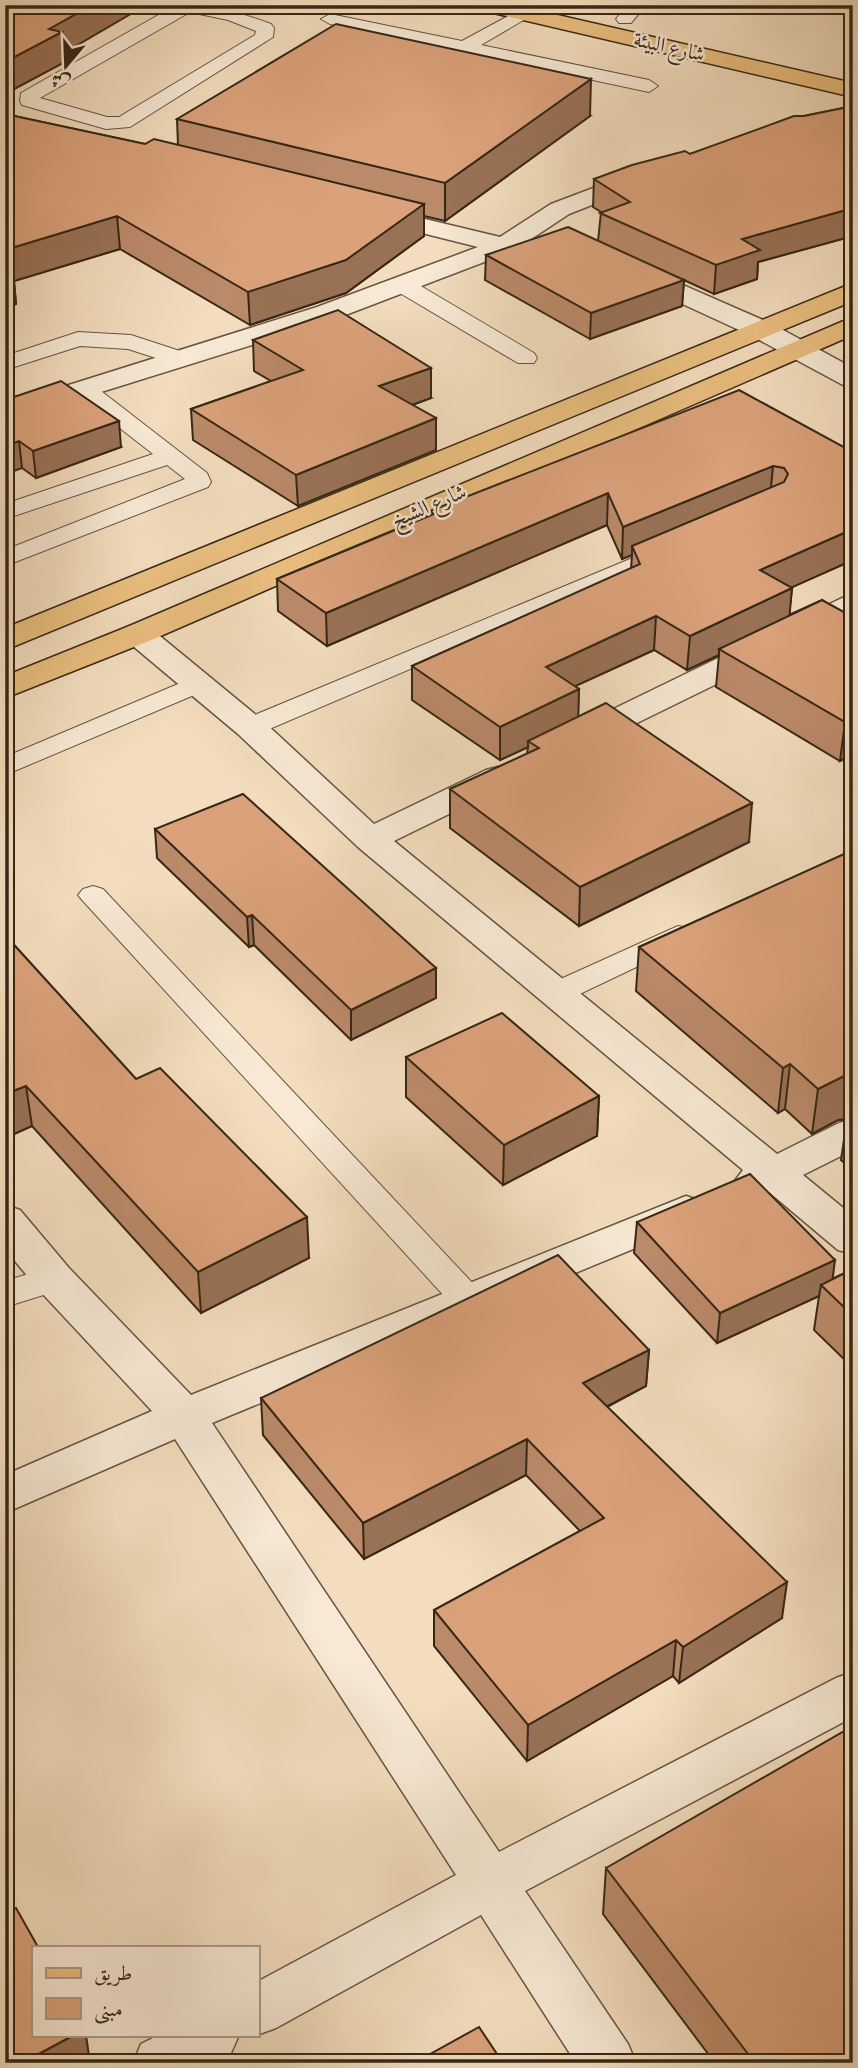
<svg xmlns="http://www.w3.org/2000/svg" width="858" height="2068" font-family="Vollkorn,Amiri,serif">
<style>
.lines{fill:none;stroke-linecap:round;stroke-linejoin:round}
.lane-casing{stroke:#65543f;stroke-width:2}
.street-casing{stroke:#65543f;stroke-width:3}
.primary-casing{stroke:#362715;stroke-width:3}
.lane{fill:#f7e9d5;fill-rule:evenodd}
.street{fill:#f7e9d5;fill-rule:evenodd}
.primary{fill:#eabe7f;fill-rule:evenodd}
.wall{fill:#bb8a69;stroke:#362715;stroke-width:2}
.shaded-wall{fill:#997155;stroke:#362715;stroke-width:2}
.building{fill:#daa17a;stroke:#362715;stroke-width:2}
.labels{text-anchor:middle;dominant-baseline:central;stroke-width:5;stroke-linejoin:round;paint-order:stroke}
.far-street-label{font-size:21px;fill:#362715;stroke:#f7e9d5}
</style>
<rect width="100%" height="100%" fill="#f3ddbe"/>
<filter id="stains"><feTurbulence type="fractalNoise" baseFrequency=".00286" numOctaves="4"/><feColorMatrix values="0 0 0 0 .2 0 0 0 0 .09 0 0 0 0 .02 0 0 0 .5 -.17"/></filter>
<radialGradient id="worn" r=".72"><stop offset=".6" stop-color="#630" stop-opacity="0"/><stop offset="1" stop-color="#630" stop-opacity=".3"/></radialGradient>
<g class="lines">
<defs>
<g id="lane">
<path d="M 176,5 C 211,5 239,12 271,24 L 274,28 L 273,37 L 130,127 L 106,129 L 22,105 L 20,101 L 21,93 ZM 190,12 L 228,20 L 256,31 L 255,35 L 119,117 L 107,117 L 40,98 Z"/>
<path d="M 627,5 L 646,5 L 631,23 L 619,23 L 616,19 Z"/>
<path d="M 521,9 L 530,14 L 527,18 L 481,45 L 649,80 L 658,86 L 649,92 L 330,24 L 321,19 L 330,14 L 462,41 Z"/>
<path d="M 401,278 L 409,279 L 534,353 L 537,358 L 534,363 L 518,363 L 393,289 L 390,284 L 393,279 Z"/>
<path d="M 78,332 L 131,335 L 186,353 L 189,358 L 186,363 L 178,365 L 128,349 L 80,346 L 5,370 L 5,356 Z"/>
<path d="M 84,382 L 92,384 L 207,473 L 211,482 L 208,487 L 5,566 L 5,550 L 185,479 L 167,465 L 5,519 L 5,504 L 153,454 L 76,394 L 73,389 L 76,384 Z"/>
<path d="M 671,542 L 680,544 L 683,549 L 680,554 L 260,733 L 250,735 L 240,733 L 236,727 L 240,721 Z"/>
<path d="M 197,676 L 206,678 L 210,684 L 206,690 L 5,775 L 5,757 Z"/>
<path d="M 93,886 L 103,889 L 480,1291 L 486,1300 L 480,1309 L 468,1313 L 456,1309 L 83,901 L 78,895 L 83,889 Z"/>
<path d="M 678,926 L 689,928 L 693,935 L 689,942 L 565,1001 L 554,1004 L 543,1001 L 539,994 L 543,987 Z"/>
<path d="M 54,1266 L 66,1270 L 71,1279 L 66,1288 L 5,1307 L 5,1281 Z"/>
</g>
<g id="street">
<path d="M 641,170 L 650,172 L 653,177 L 650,182 L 569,214 L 513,251 L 335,319 L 5,422 L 5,405 L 317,307 L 478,247 L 366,219 L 363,214 L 366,209 L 375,207 L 500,237 L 551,204 Z"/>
<path d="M 635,264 L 772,324 L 853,368 L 853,387 L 843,385 L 752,336 L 626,278 L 622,272 L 626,266 Z"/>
<path d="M 853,596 L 853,617 L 590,746 L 578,749 L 566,746 L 561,739 L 566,732 L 842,598 Z"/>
<path d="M 138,624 L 149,627 L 262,720 L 374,824 L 486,770 L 498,767 L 510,770 L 515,777 L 510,784 L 394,841 L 777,1154 L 839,1123 L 853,1119 L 853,1150 L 803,1175 L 853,1216 L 853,1254 L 838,1250 L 769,1192 L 754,1196 L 740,1192 L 734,1182 L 743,1170 L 358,847 L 238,734 L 127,641 L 122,634 L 127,627 Z"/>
<path d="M 686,1196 L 701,1201 L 707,1211 L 701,1221 L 212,1423 L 499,1852 L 836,1678 L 853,1672 L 853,1717 L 525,1891 L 628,2044 L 636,2063 L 576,2063 L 481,1915 L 276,2028 L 257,2035 L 255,2035 L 257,1982 L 456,1875 L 175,1439 L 5,1513 L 5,1475 L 152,1411 L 39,1290 L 5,1249 L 5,1205 L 20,1210 L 69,1268 L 191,1395 Z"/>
<path d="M 159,2035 L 239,2035 L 231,2053 L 214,2063 L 133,2063 L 141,2044 Z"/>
</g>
<g id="primary">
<path d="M 474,5 L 514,5 L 853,83 L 853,97 L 485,11 L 477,10 Z"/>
<path d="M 853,283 L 853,301 L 5,650 L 5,628 Z"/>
<path d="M 853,317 L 853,335 L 149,641 L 5,698 L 5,676 L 127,627 Z"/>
</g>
</defs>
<use href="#lane" class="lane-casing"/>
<use href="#street" class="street-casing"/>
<use href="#primary" class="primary-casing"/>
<use href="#lane" class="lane"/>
<use href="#street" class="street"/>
<use href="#primary" class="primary"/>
</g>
<g class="wall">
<path d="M 853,106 L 853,236 L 758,262 L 757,279 L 714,294 L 684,280 L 682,306 L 590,339 L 485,280 L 486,255 L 598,241 L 601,212 L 593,207 L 594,179 L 690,154 L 804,116 Z"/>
<path d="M 5,114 L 145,144 L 178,145 L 177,119 L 590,116 L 445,221 L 424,216 L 424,236 L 346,293 L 250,325 L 120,249 L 14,281 L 16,304 L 5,307 Z"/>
<path d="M 253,340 L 431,398 L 412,405 L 436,418 L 436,450 L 298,506 L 193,440 L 191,409 L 271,381 L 254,371 Z"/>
<path d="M 5,400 L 121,447 L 36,478 L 22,468 Z"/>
<path d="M 853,452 L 853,560 L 791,587 L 792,588 L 789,615 L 822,600 L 853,754 L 840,761 L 716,687 L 719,655 L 687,670 L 654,650 L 575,686 L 579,689 L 578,717 L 749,842 L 579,926 L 450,828 L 450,789 L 527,754 L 528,747 L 500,760 L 412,700 L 412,666 L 631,569 L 632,555 L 622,559 L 607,525 L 327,646 L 278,611 L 277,579 L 430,515 L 430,511 Z"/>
<path d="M 155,829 L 436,968 L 436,998 L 351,1040 L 254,945 L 249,947 L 157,858 Z"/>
<path d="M 853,850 L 853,1170 L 841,1160 L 847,1119 L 838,1120 L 812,1134 L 785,1109 L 778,1113 L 636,991 L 639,947 Z"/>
<path d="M 5,935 L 136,1079 L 309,1258 L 201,1313 L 32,1126 L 14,1134 L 5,1123 Z"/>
<path d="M 406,1057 L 599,1096 L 597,1136 L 503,1185 L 406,1097 Z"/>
<path d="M 637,1222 L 832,1279 L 853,1269 L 853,1368 L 814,1330 L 819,1296 L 717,1343 L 634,1253 Z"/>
<path d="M 649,1350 L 646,1386 L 607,1407 L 782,1618 L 679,1683 L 673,1676 L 527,1761 L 434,1646 L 434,1610 L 580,1531 L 526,1475 L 364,1559 L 263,1435 L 261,1398 Z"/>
<path d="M 606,1868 L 853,2063 L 715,2063 L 603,1914 Z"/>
</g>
<g class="shaded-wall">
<path d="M 92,5 L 146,5 L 64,53 L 65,62 L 5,94 L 5,62 L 49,29 Z"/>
<path d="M 591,79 L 590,116 L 445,221 L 445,183 Z"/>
<path d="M 424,204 L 424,236 L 346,293 L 250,325 L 248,292 Z"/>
<path d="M 853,208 L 853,236 L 758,262 L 757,279 L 714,294 L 716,265 L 742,239 Z"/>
<path d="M 117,216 L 120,249 L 14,281 L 16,304 L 5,307 L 5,250 Z"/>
<path d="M 684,280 L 682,306 L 590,339 L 591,313 Z"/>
<path d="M 431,368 L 431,398 L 379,417 L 379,386 Z"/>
<path d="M 436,418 L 436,450 L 298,506 L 296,475 Z"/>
<path d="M 119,421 L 121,447 L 36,478 L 33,451 Z"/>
<path d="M 19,441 L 22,468 L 5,474 L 5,446 Z"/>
<path d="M 773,466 L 770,498 L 632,546 L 632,555 L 622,559 L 623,527 Z"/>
<path d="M 608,493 L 607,525 L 327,646 L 326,613 Z"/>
<path d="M 853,529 L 853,560 L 757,603 L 760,570 Z"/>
<path d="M 792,588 L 789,621 L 719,649 L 719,655 L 687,670 L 690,636 Z"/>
<path d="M 656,616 L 654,650 L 545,700 L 546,667 Z"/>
<path d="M 579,689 L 578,723 L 528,741 L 528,747 L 500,760 L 500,727 Z"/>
<path d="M 853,718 L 853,754 L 840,761 L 845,722 Z"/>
<path d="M 752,803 L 749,842 L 579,926 L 580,887 Z"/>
<path d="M 252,915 L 254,945 L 249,947 L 247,917 Z"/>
<path d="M 436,968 L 436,998 L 351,1040 L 351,1010 Z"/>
<path d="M 790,1064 L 785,1109 L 778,1113 L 783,1068 Z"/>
<path d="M 853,1074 L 853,1117 L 847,1114 L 847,1119 L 838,1120 L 812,1134 L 818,1089 L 844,1076 Z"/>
<path d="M 26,1086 L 32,1126 L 14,1134 L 8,1093 Z"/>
<path d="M 599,1096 L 597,1136 L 503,1185 L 504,1145 Z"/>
<path d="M 307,1217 L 309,1258 L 201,1313 L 198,1272 Z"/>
<path d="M 835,1260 L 831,1291 L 821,1285 L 819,1296 L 717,1343 L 720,1313 Z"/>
<path d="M 649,1350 L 646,1386 L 581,1420 L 583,1383 Z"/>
<path d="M 527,1439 L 526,1475 L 364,1559 L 363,1523 Z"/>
<path d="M 787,1582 L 782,1618 L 679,1683 L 683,1647 Z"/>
<path d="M 676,1640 L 673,1676 L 527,1761 L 528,1725 Z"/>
<path d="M 74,2035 L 86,2035 L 90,2063 L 22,2063 Z"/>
</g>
<g class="building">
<path d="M 5,5 L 92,5 L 49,29 L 62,32 L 5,62 Z"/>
<path d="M 336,24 L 591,79 L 445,183 L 177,119 Z"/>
<path d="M 853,106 L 853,208 L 742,239 L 760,250 L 716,265 L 600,213 L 630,202 L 594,179 L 632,165 L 685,151 L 690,154 L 794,116 L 804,116 Z"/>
<path d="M 5,114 L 145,144 L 154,139 L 424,204 L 346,260 L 248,292 L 117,216 L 5,250 Z"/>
<path d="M 568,227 L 684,280 L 591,313 L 486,255 Z"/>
<path d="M 5,266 L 12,270 L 5,273 Z"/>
<path d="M 338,310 L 431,368 L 379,386 L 436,418 L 296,475 L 191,409 L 303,370 L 253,340 Z"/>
<path d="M 61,381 L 119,421 L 33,451 L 19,441 L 5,446 L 5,400 Z"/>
<path d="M 739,390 L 853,452 L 853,529 L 760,570 L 792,588 L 690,636 L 656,616 L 546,667 L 579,689 L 500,727 L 412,666 L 640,564 L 632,546 L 784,482 L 788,474 L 784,468 L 773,466 L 623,527 L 608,493 L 326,613 L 277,579 L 434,514 L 430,511 Z"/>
<path d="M 822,600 L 853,617 L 853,718 L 845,722 L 719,649 Z"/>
<path d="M 606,703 L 752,803 L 580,887 L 450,789 L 539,748 L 528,741 Z"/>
<path d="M 243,794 L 436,968 L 351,1010 L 252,915 L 247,917 L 155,829 Z"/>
<path d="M 853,850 L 853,1074 L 844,1076 L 818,1089 L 790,1064 L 783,1068 L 639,947 Z"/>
<path d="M 5,935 L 136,1079 L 160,1068 L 307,1217 L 198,1272 L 26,1086 L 8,1093 L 5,1090 Z"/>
<path d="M 502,1013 L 599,1096 L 504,1145 L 406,1057 Z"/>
<path d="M 853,1111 L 853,1119 L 847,1114 Z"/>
<path d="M 750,1174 L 835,1260 L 720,1313 L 637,1222 Z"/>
<path d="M 558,1255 L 649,1350 L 583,1383 L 787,1582 L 683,1647 L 676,1640 L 528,1725 L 434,1610 L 604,1518 L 527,1439 L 363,1523 L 261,1398 Z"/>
<path d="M 853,1269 L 853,1316 L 821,1285 Z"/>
<path d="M 853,1726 L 853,2063 L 755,2063 L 606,1868 Z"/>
<path d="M 16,1908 L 38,1947 L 33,1947 L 33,2035 L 74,2035 L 22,2063 L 5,2063 L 5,1913 Z"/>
<path d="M 479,2027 L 503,2063 L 414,2063 Z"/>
</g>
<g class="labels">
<g class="far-street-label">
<text transform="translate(669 48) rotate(13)">شارع البيئة</text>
<text transform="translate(429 507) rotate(-23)">شارع الشيخ</text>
</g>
</g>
<rect width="858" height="2068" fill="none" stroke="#f3ddbe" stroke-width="28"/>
<rect x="7" y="7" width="844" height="2054" fill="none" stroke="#362715" stroke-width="3.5"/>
<rect x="14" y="14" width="830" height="2040" fill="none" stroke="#362715" stroke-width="2"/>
<rect x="32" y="1946" width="228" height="91" fill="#f7e9d5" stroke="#aa9b88" stroke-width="2"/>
<rect x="46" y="1968" width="35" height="10" fill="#eabe7f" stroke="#aa9b88" stroke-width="2"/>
<text x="94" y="1980" font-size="21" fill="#362715">طريق</text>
<rect x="46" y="1998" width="35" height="21" fill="#daa17a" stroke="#aa9b88" stroke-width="2"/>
<text x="94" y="2016" font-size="21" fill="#362715">مبنى</text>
<g transform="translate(66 66) rotate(199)" stroke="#f7e9d5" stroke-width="5" paint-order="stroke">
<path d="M0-5L12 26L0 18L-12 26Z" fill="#362715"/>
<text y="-10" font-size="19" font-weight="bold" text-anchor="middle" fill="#362715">ش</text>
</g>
<rect width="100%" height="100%" filter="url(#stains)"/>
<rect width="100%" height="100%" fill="url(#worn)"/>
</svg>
